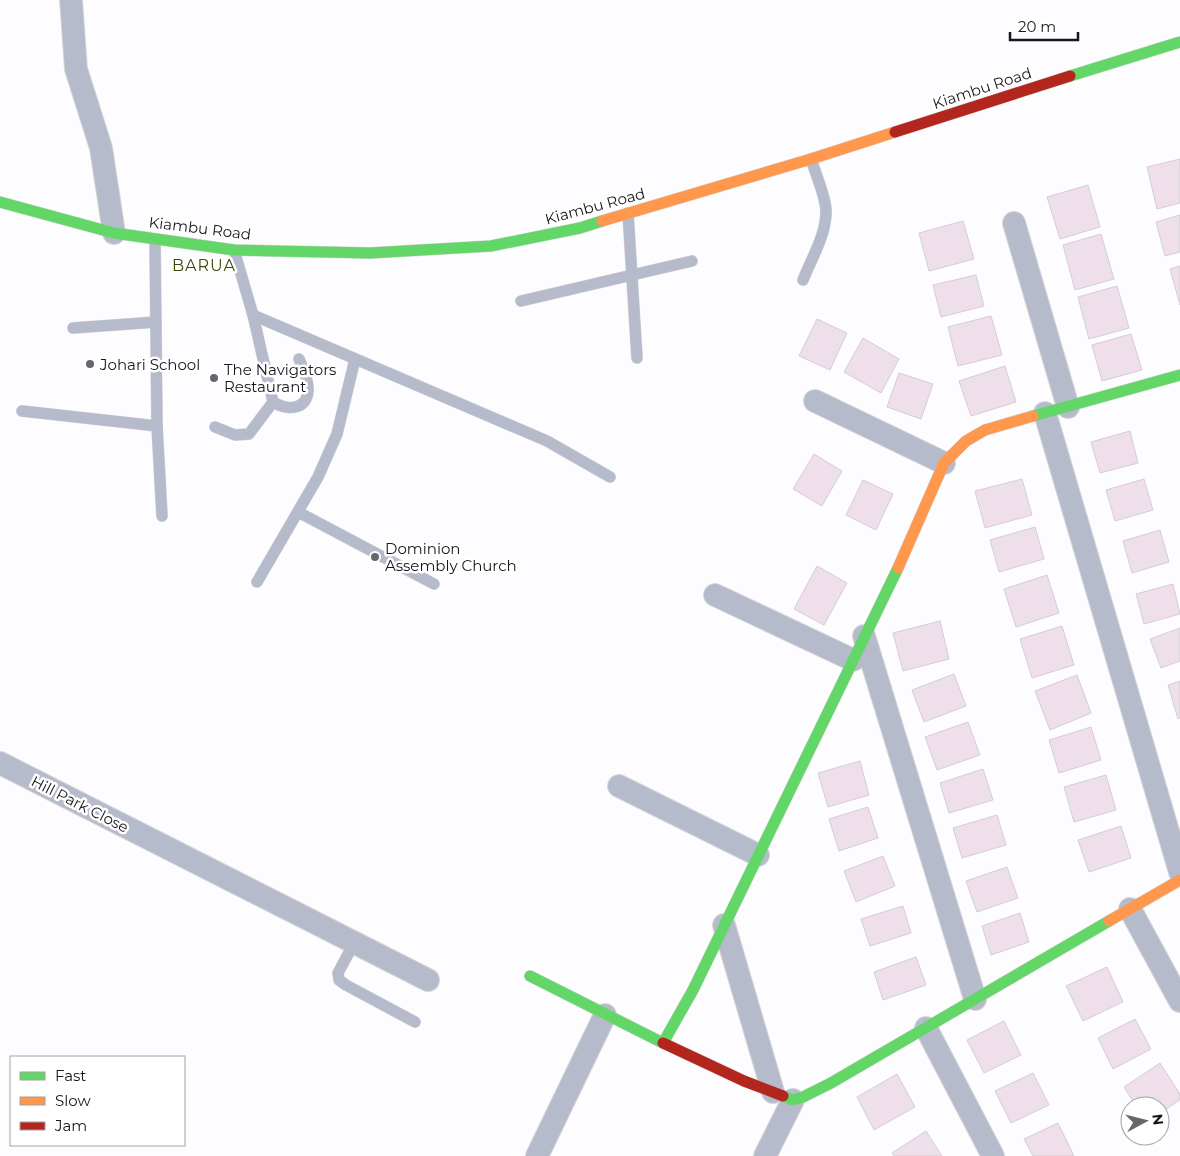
<svg xmlns="http://www.w3.org/2000/svg" width="1180" height="1156" font-family="Montserrat,sans-serif">
<style>
.building{fill:#eedfeb;stroke:#d3ced2}
.lines{fill:none;stroke-linecap:round;stroke-linejoin:round}
.lane-casing{stroke:#d8d7da;stroke-width:12}
.street-casing{stroke:#d8d7da;stroke-width:24}
.fast-casing{stroke:#d8d7da;stroke-width:12}
.slow-casing{stroke:#d8d7da;stroke-width:12}
.jam-casing{stroke:#d8d7da;stroke-width:12}
.lane{stroke:#b5bbcb;stroke-width:11}
.street{stroke:#b5bbcb;stroke-width:22}
.fast{stroke:#63d668;stroke-width:11}
.slow{stroke:#ff974d;stroke-width:11}
.jam{stroke:#b3261e;stroke-width:11}
.poi-dot{fill:#68666b;stroke:#fff;stroke-width:2}
.labels{text-anchor:middle;dominant-baseline:central;stroke-width:5;stroke-linejoin:round;paint-order:stroke}
.street-label{font-size:15px;fill:#18151c;stroke:#fff}
.poi-label{font-size:15px;fill:#18151c;stroke:#fff;text-anchor:start}
.neighbourhood-label{font-size:16px;letter-spacing:1px;fill:#42480b;stroke:#fff}
</style>
<rect width="100%" height="100%" fill="#fdfcfe"/>
<g class="building">
<path d="M 1180,159 L 1180,203 L 1157,209 L 1147,167 Z"/>
<path d="M 1088,185 L 1100,227 L 1060,239 L 1047,197 Z"/>
<path d="M 1180,215 L 1180,252 L 1165,256 L 1156,222 Z"/>
<path d="M 963,221 L 974,259 L 929,271 L 919,233 Z"/>
<path d="M 1101,234 L 1114,279 L 1075,290 L 1063,245 Z"/>
<path d="M 1180,266 L 1180,305 L 1170,269 Z"/>
<path d="M 976,275 L 984,306 L 941,317 L 933,285 Z"/>
<path d="M 1117,286 L 1129,328 L 1089,339 L 1078,297 Z"/>
<path d="M 991,316 L 1002,355 L 958,366 L 948,327 Z"/>
<path d="M 817,319 L 847,333 L 830,370 L 799,356 Z"/>
<path d="M 1131,334 L 1142,370 L 1102,381 L 1092,345 Z"/>
<path d="M 863,338 L 899,359 L 881,393 L 844,372 Z"/>
<path d="M 1005,366 L 1016,402 L 971,416 L 959,381 Z"/>
<path d="M 899,373 L 933,384 L 921,419 L 887,407 Z"/>
<path d="M 1130,431 L 1138,463 L 1100,473 L 1091,442 Z"/>
<path d="M 814,454 L 842,471 L 822,506 L 793,489 Z"/>
<path d="M 1022,479 L 1032,515 L 985,528 L 975,491 Z"/>
<path d="M 1144,479 L 1153,510 L 1115,521 L 1106,490 Z"/>
<path d="M 863,480 L 893,494 L 876,530 L 846,515 Z"/>
<path d="M 1035,527 L 1044,559 L 999,572 L 990,540 Z"/>
<path d="M 1160,530 L 1169,562 L 1132,573 L 1123,541 Z"/>
<path d="M 817,566 L 847,583 L 824,625 L 794,609 Z"/>
<path d="M 1047,575 L 1059,613 L 1016,627 L 1004,589 Z"/>
<path d="M 1173,584 L 1180,614 L 1144,624 L 1136,594 Z"/>
<path d="M 940,621 L 949,659 L 903,671 L 893,633 Z"/>
<path d="M 1062,626 L 1074,665 L 1032,678 L 1020,639 Z"/>
<path d="M 1180,628 L 1180,661 L 1161,668 L 1150,639 Z"/>
<path d="M 954,674 L 966,706 L 924,722 L 912,690 Z"/>
<path d="M 1077,675 L 1091,713 L 1050,730 L 1035,691 Z"/>
<path d="M 1180,681 L 1180,718 L 1178,719 L 1168,685 Z"/>
<path d="M 968,722 L 980,755 L 937,770 L 925,737 Z"/>
<path d="M 1091,727 L 1101,760 L 1059,773 L 1049,740 Z"/>
<path d="M 860,761 L 869,795 L 828,807 L 818,773 Z"/>
<path d="M 983,769 L 993,800 L 949,813 L 940,783 Z"/>
<path d="M 1106,775 L 1116,810 L 1074,822 L 1064,787 Z"/>
<path d="M 868,807 L 878,838 L 839,851 L 829,819 Z"/>
<path d="M 997,815 L 1006,845 L 962,858 L 953,828 Z"/>
<path d="M 1121,826 L 1131,858 L 1089,872 L 1078,840 Z"/>
<path d="M 883,856 L 895,886 L 856,902 L 844,871 Z"/>
<path d="M 1007,867 L 1018,898 L 977,912 L 966,881 Z"/>
<path d="M 903,906 L 911,933 L 870,946 L 861,919 Z"/>
<path d="M 1020,913 L 1029,942 L 991,955 L 982,926 Z"/>
<path d="M 916,957 L 926,985 L 883,1000 L 874,972 Z"/>
<path d="M 1107,967 L 1123,1002 L 1083,1021 L 1066,986 Z"/>
<path d="M 1135,1019 L 1151,1049 L 1113,1069 L 1098,1038 Z"/>
<path d="M 1004,1021 L 1021,1055 L 984,1073 L 967,1040 Z"/>
<path d="M 1160,1063 L 1180,1094 L 1180,1100 L 1160,1113 L 1160,1106 L 1136,1106 L 1124,1087 Z"/>
<path d="M 1033,1073 L 1049,1105 L 1011,1123 L 995,1091 Z"/>
<path d="M 897,1074 L 915,1107 L 874,1130 L 857,1097 Z"/>
<path d="M 1058,1123 L 1074,1156 L 1033,1156 L 1024,1139 Z"/>
<path d="M 926,1131 L 942,1156 L 894,1156 L 892,1153 Z"/>
</g>
<g class="lines">
<defs>
<g id="lane">
<path d="M 628,213 L 637,358"/>
<path d="M 155,239 L 157,426 L 162,516"/>
<path d="M 803,280 C 812,257 827,234 826,209 C 824,192 816,175 811,159"/>
<path d="M 521,301 L 692,261"/>
<path d="M 253,315 L 547,441 L 610,477"/>
<path d="M 73,328 L 156,322"/>
<path d="M 273,402 C 293,414 313,406 307,381 C 306,374 302,366 299,359"/>
<path d="M 22,411 L 157,426"/>
<path d="M 215,427 L 235,435 L 249,434 L 273,402 L 253,315 L 234,250"/>
<path d="M 298,512 L 434,584"/>
<path d="M 257,582 L 318,477 L 337,434 L 355,359"/>
<path d="M 354,943 L 338,973 L 339,980 L 346,985 L 415,1022"/>
</g>
<g id="street">
<path d="M 71,0 L 76,69 L 101,148 L 114,233"/>
<path d="M 1014,223 L 1068,407"/>
<path d="M 815,401 L 944,463"/>
<path d="M 1045,413 L 1180,872"/>
<path d="M 715,595 L 853,660"/>
<path d="M 864,636 L 975,999"/>
<path d="M 0,763 L 428,980"/>
<path d="M 619,786 L 758,855"/>
<path d="M 1130,909 L 1180,1001"/>
<path d="M 724,925 L 773,1092"/>
<path d="M 926,1028 L 993,1156"/>
<path d="M 537,1156 L 605,1015"/>
<path d="M 765,1156 L 793,1100"/>
</g>
<g id="fast">
<path d="M 1070,76 L 1180,42"/>
<path d="M 0,202 L 114,233 L 234,250 L 370,253 L 491,246 L 580,228 L 602,221"/>
<path d="M 1033,416 L 1180,375"/>
<path d="M 530,976 L 663,1043 L 693,990 L 898,568"/>
<path d="M 783,1096 L 793,1100 L 803,1097 L 831,1083 L 1109,921"/>
</g>
<g id="slow">
<path d="M 602,221 L 811,159 L 895,132"/>
<path d="M 898,568 L 944,463 L 966,441 L 985,430 L 1033,416"/>
<path d="M 1109,921 L 1180,880"/>
</g>
<g id="jam">
<path d="M 895,132 L 1070,76"/>
<path d="M 663,1043 L 744,1081 L 783,1096"/>
</g>
</defs>
<use href="#lane" class="lane-casing"/>
<use href="#street" class="street-casing"/>
<use href="#fast" class="fast-casing"/>
<use href="#slow" class="slow-casing"/>
<use href="#jam" class="jam-casing"/>
<use href="#lane" class="lane"/>
<use href="#street" class="street"/>
<use href="#fast" class="fast"/>
<use href="#slow" class="slow"/>
<use href="#jam" class="jam"/>
</g>
<g class="poi-dot">
<circle cx="90" cy="364" r="5"/>
<circle cx="214" cy="378" r="5"/>
<circle cx="375" cy="557" r="5"/>
</g>
<g class="labels">
<g class="street-label">
<text transform="translate(982 88) rotate(-18)">Kiambu Road</text>
<text transform="translate(595 206) rotate(-15)">Kiambu Road</text>
<text transform="translate(200 228) rotate(7)">Kiambu Road</text>
<text transform="translate(80 804) rotate(27)">Hill Park Close</text>
</g>
<g class="poi-label">
<text x="100" y="364">Johari School</text>
<text x="224" y="369">The Navigators<tspan x="224" dy="17">Restaurant</tspan></text>
<text x="385" y="548">Dominion<tspan x="385" dy="17">Assembly Church</tspan></text>
</g>
<g class="neighbourhood-label">
<text x="204" y="265">BARUA</text>
</g>
</g>
<rect x="10" y="1056" width="175" height="90" fill="#ffffff" stroke="#a3a1a4"/>
<rect x="20" y="1072" width="25" height="8" fill="#63d668" stroke="#a3a1a4"/>
<text x="55" y="1081" font-size="15" fill="#18151c">Fast</text>
<rect x="20" y="1097" width="25" height="8" fill="#ff974d" stroke="#a3a1a4"/>
<text x="55" y="1106" font-size="15" fill="#18151c">Slow</text>
<rect x="20" y="1122" width="25" height="8" fill="#b3261e" stroke="#a3a1a4"/>
<text x="55" y="1131" font-size="15" fill="#18151c">Jam</text>
<g transform="translate(1145 1121) rotate(83)"><circle r="24" fill="#ffffff" stroke="#a3a1a4"/>
<path d="M0-4L9 19L0 12L-9 19Z" fill="#68666b"/>
<text y="-8" font-size="14" font-weight="bold" text-anchor="middle" fill="#18151c">N</text>
</g>
<path d="M1010 32v8h68v-8" fill="none" stroke="#18151c" stroke-width="2.5"/>
<text x="1018" y="32" font-size="15" fill="#18151c" stroke="#ffffff" stroke-width="4" paint-order="stroke">20 m</text>
</svg>
